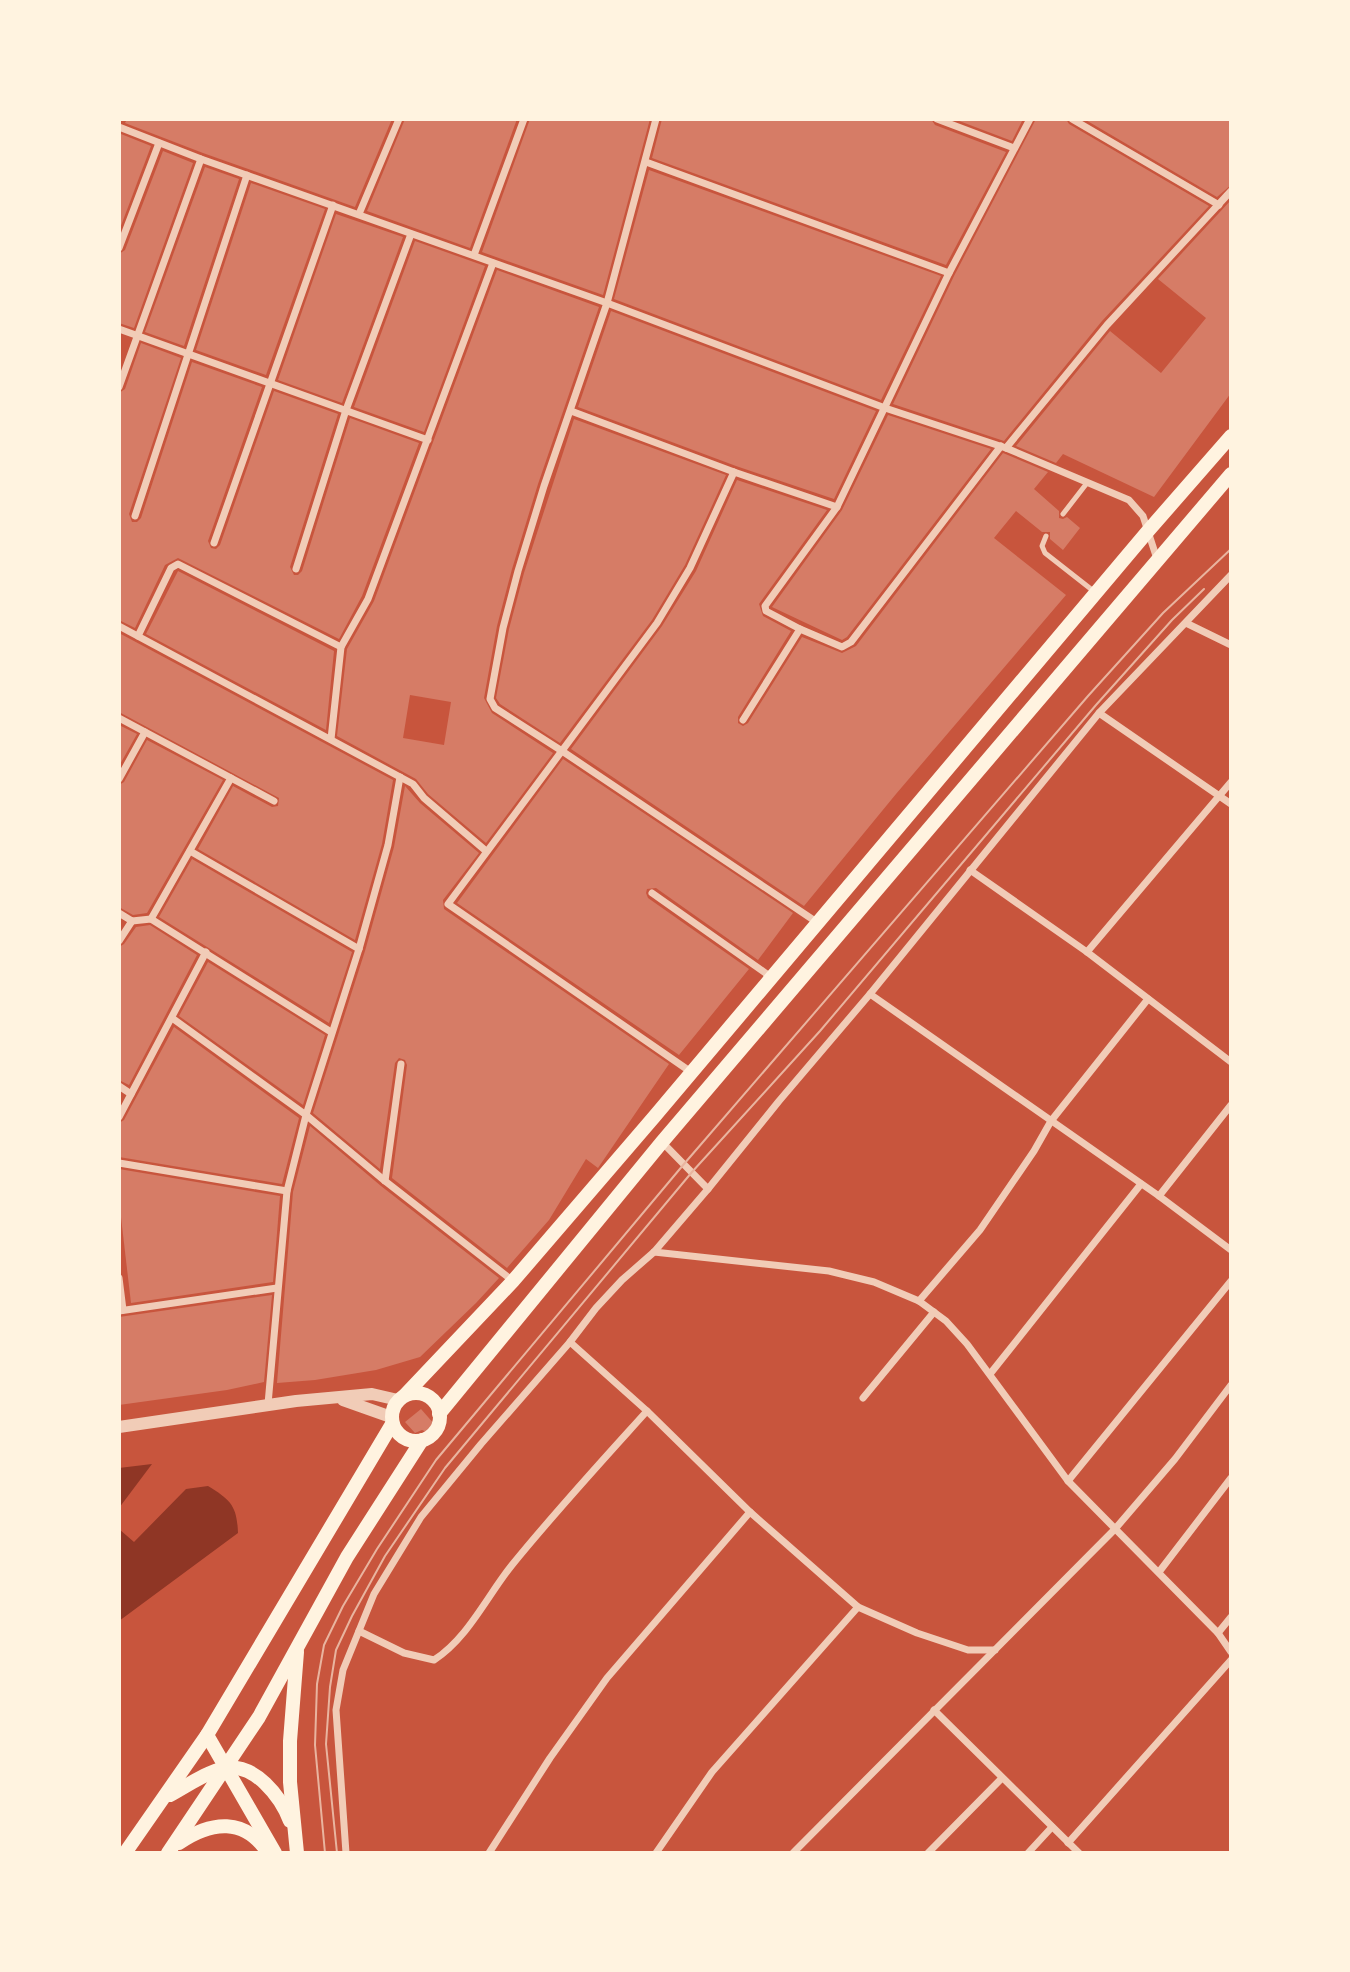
<svg xmlns="http://www.w3.org/2000/svg" width="1350" height="1972" font-family="Quicksand,sans-serif">
<style>
.water{fill:#8f3625}
.building{fill:#d67c66;fill-rule:evenodd}
.lines{fill:none;stroke-linecap:round;stroke-linejoin:round}
.service{stroke:#f1ccb7;stroke-width:5}
.minor{stroke:#f1ccb7;stroke-width:7}
.tertiary{stroke:#f1ccb7;stroke-width:12}
.secondary{stroke:#fff3e0;stroke-width:14}
.tram{stroke:#e9b49f;stroke-width:2}
</style>
<rect width="100%" height="100%" fill="#c8553d"/>
<g class="water">
<path d="M 152,1464 L 119,1508 L 119,1468 Z"/>
<path d="M 208,1486 C 231,1500 237,1506 238,1533 L 119,1621 L 119,1529 L 134,1542 L 186,1489 Z"/>
</g>
<g class="building">
<path d="M 127,119 L 392,119 L 355,207 L 203,153 L 125,123 Z"/>
<path d="M 405,119 L 517,119 L 470,248 L 367,211 Z"/>
<path d="M 530,119 L 650,119 L 603,295 L 482,252 Z"/>
<path d="M 662,119 L 931,119 L 935,125 L 1006,152 L 946,265 L 652,158 Z"/>
<path d="M 954,119 L 1023,119 L 1012,141 Z"/>
<path d="M 1036,119 L 1066,119 L 1069,124 L 1209,206 L 1102,321 L 1004,441 L 893,404 L 954,276 Z"/>
<path d="M 1084,119 L 1231,119 L 1231,185 L 1217,197 Z"/>
<path d="M 121,134 L 151,146 L 119,231 L 119,138 Z"/>
<path d="M 163,151 L 193,163 L 134,328 L 119,323 L 119,254 L 125,250 Z"/>
<path d="M 205,167 L 239,179 L 184,346 L 145,332 Z"/>
<path d="M 649,170 L 941,276 L 881,400 L 614,299 Z"/>
<path d="M 251,183 L 325,209 L 266,375 L 196,350 Z"/>
<path d="M 1231,200 L 1231,393 L 1154,497 L 1063,454 L 1056,463 L 1016,446 L 1110,331 L 1161,373 L 1206,318 L 1158,279 Z"/>
<path d="M 336,214 L 403,237 L 342,403 L 278,380 Z"/>
<path d="M 415,241 L 485,266 L 424,432 L 354,407 Z"/>
<path d="M 497,270 L 599,307 L 538,484 L 512,569 L 497,626 L 484,698 L 492,713 L 553,753 L 486,843 L 428,794 L 416,779 L 337,736 L 347,649 L 374,601 ZM 410,695 L 451,702 L 444,745 L 403,738 Z"/>
<path d="M 611,311 L 876,411 L 834,499 L 736,466 L 578,407 Z"/>
<path d="M 141,343 L 181,358 L 129,514 L 132,522 L 137,522 L 141,518 L 192,362 L 262,387 L 208,541 L 211,548 L 216,549 L 220,545 L 274,391 L 338,414 L 290,567 L 294,575 L 298,575 L 302,571 L 350,418 L 419,443 L 362,596 L 339,639 L 178,558 L 165,565 L 135,628 L 119,620 L 119,393 L 125,389 Z"/>
<path d="M 888,415 L 991,449 L 847,637 L 842,640 L 772,607 L 842,510 Z"/>
<path d="M 574,419 L 726,475 L 685,565 L 652,620 L 560,743 L 500,704 L 496,698 L 509,629 L 524,573 Z"/>
<path d="M 1003,453 L 1048,472 L 1034,489 L 1059,511 L 1059,518 L 1063,519 L 1067,517 L 1080,528 L 1063,550 L 1050,539 L 1050,532 L 1042,532 L 1016,511 L 994,538 L 1066,595 L 896,794 L 804,906 L 571,749 L 662,626 L 696,571 L 737,480 L 827,510 L 759,604 L 763,616 L 791,631 L 738,717 L 738,723 L 743,726 L 748,723 L 802,637 L 842,653 L 856,646 Z"/>
<path d="M 178,571 L 334,651 L 326,730 L 146,634 Z"/>
<path d="M 119,633 L 393,780 L 382,844 L 355,940 L 198,849 L 233,786 L 272,807 L 278,806 L 279,798 L 119,712 Z"/>
<path d="M 119,725 L 137,734 L 119,766 Z"/>
<path d="M 147,740 L 223,780 L 147,913 L 133,915 L 119,907 L 119,785 L 124,782 Z"/>
<path d="M 563,759 L 793,913 L 758,960 L 656,888 L 647,889 L 646,893 L 648,898 L 749,969 L 679,1055 L 457,903 Z"/>
<path d="M 405,786 L 420,803 L 479,853 L 443,900 L 444,909 L 669,1064 L 598,1168 L 586,1159 L 549,1220 L 507,1268 L 392,1178 L 407,1065 L 405,1060 L 399,1058 L 395,1063 L 380,1169 L 313,1113 L 365,951 L 394,847 Z"/>
<path d="M 192,859 L 352,952 L 329,1023 L 159,917 Z"/>
<path d="M 150,925 L 197,955 L 129,1085 L 119,1080 L 119,947 L 124,944 L 136,927 Z"/>
<path d="M 208,962 L 325,1035 L 303,1105 L 179,1016 Z"/>
<path d="M 174,1027 L 299,1118 L 282,1184 L 119,1157 L 119,1123 L 124,1120 Z"/>
<path d="M 310,1126 L 381,1186 L 499,1278 L 476,1303 L 420,1357 L 376,1370 L 315,1380 L 277,1383 L 293,1192 Z"/>
<path d="M 119,1169 L 280,1196 L 273,1282 L 131,1303 L 119,1200 Z"/>
<path d="M 272,1295 L 264,1382 L 227,1390 L 119,1405 L 119,1317 Z"/>
<path d="M 421,1409 L 435,1425 L 427,1432 L 422,1430 L 415,1433 L 405,1422 Z"/>
</g>
<g class="lines">
<g class="service">
<path d="M 1063,514 L 1087,483"/>
<path d="M 1046,536 L 1042,546 L 1045,553 L 1096,593"/>
</g>
<g class="minor">
<path d="M 656,119 L 607,303 L 544,486 L 518,571 L 503,628 L 490,699 L 495,708 L 562,751 L 818,923"/>
<path d="M 937,119 L 1014,148"/>
<path d="M 1072,119 L 1219,205"/>
<path d="M 119,127 L 201,159 L 607,303 L 885,408 L 1006,448 L 1129,500 L 1143,516 L 1157,559"/>
<path d="M 646,162 L 949,273"/>
<path d="M 359,214 L 399,119"/>
<path d="M 119,248 L 159,143"/>
<path d="M 474,255 L 524,119"/>
<path d="M 119,329 L 428,440"/>
<path d="M 119,387 L 201,159"/>
<path d="M 571,411 L 734,472 L 837,507"/>
<path d="M 1006,448 L 1107,325 L 1231,191"/>
<path d="M 135,516 L 247,175"/>
<path d="M 214,543 L 333,205"/>
<path d="M 296,569 L 346,410 L 411,234"/>
<path d="M 1186,623 L 1231,645"/>
<path d="M 119,626 L 400,777 L 413,784 L 424,798 L 486,851"/>
<path d="M 800,629 L 842,647 L 851,642 L 1001,446"/>
<path d="M 138,636 L 171,568 L 178,564 L 341,647"/>
<path d="M 1099,713 L 1231,804"/>
<path d="M 119,718 L 274,801"/>
<path d="M 743,720 L 800,629 L 766,611 L 765,606 L 837,507 L 949,273 L 1030,119"/>
<path d="M 331,739 L 341,647 L 368,599 L 493,263"/>
<path d="M 119,779 L 145,732"/>
<path d="M 190,851 L 359,949"/>
<path d="M 970,870 L 1087,952 L 1231,1062"/>
<path d="M 652,893 L 771,977"/>
<path d="M 119,913 L 132,921 L 151,919 L 331,1032"/>
<path d="M 151,919 L 231,778"/>
<path d="M 119,941 L 132,921"/>
<path d="M 1087,952 L 1231,782"/>
<path d="M 870,994 L 1159,1196 L 1231,1250"/>
<path d="M 172,1018 L 306,1115 L 385,1181 L 513,1281"/>
<path d="M 691,1072 L 448,904 L 657,623 L 690,568 L 734,472"/>
<path d="M 119,1086 L 131,1094"/>
<path d="M 119,1117 L 206,952"/>
<path d="M 662,1142 L 708,1189 L 654,1252 L 622,1280 L 596,1308 L 570,1342 L 647,1411 L 750,1512 L 858,1607 L 917,1633 L 968,1650 L 995,1650"/>
<path d="M 119,1163 L 287,1191"/>
<path d="M 385,1181 L 401,1064"/>
<path d="M 708,1189 L 779,1101 L 870,994 L 1099,713 L 1231,575"/>
<path d="M 1159,1196 L 1231,1105"/>
<path d="M 654,1252 L 829,1271 L 874,1282 L 919,1301 L 946,1321 L 967,1344 L 1068,1481 L 1218,1633 L 1231,1652"/>
<path d="M 119,1278 L 123,1310"/>
<path d="M 919,1301 L 980,1230 L 1034,1151 L 1051,1121 L 1148,999"/>
<path d="M 119,1311 L 277,1288"/>
<path d="M 990,1374 L 1141,1184"/>
<path d="M 863,1398 L 934,1312"/>
<path d="M 268,1404 L 287,1191 L 306,1115 L 359,949 L 388,845 L 400,777"/>
<path d="M 1068,1481 L 1231,1281"/>
<path d="M 1159,1572 L 1231,1478"/>
<path d="M 359,1631 L 404,1653 L 434,1660 C 468,1638 487,1596 512,1565 C 555,1512 601,1462 647,1411"/>
<path d="M 1218,1633 L 1231,1617"/>
<path d="M 934,1710 L 1079,1853"/>
<path d="M 1068,1843 L 1231,1660"/>
<path d="M 346,1853 L 336,1710 L 343,1670 L 374,1594 L 421,1517 L 481,1444 L 570,1342"/>
<path d="M 489,1853 L 550,1758 L 607,1678 L 750,1512"/>
<path d="M 656,1853 L 712,1772 L 858,1607"/>
<path d="M 793,1853 L 1115,1529 L 1175,1459 L 1231,1385"/>
<path d="M 928,1853 L 1001,1779"/>
<path d="M 1028,1853 L 1052,1827"/>
</g>
<g class="tertiary">
<path d="M 343,1400 L 391,1417"/>
<path d="M 119,1427 L 296,1401 L 372,1394 L 398,1400"/>
</g>
<g class="secondary">
<circle cx="416" cy="1417" r="24"/>
<path d="M 405,1395 L 513,1281 L 654,1117 L 1148,531 L 1231,436"/>
<path d="M 439,1414 L 662,1142 L 1231,474"/>
<path d="M 207,1735 L 275,1853"/>
<path d="M 170,1795 C 187,1786 206,1772 225,1768 C 255,1763 281,1797 290,1821"/>
<path d="M 179,1843 C 211,1821 245,1817 268,1853"/>
<path d="M 125,1853 L 207,1735 L 392,1424"/>
<path d="M 168,1853 L 259,1717 L 347,1557 L 422,1440"/>
<path d="M 297,1853 L 290,1782 L 290,1741 L 297,1652"/>
</g>
<g class="tram">
<path d="M 325,1853 L 315,1745 L 317,1684 L 324,1645 L 343,1606 L 377,1549 L 436,1460 L 684,1164 L 1088,696 L 1163,613 L 1231,549"/>
<path d="M 337,1853 L 326,1744 L 330,1687 L 336,1650 L 352,1616 L 385,1556 L 445,1468 L 692,1172 L 820,1031 L 1096,705 L 1172,620 L 1204,589"/>
</g>
</g>
<rect width="1350" height="1972" fill="none" stroke="#fff3e0" stroke-width="242"/>
</svg>
